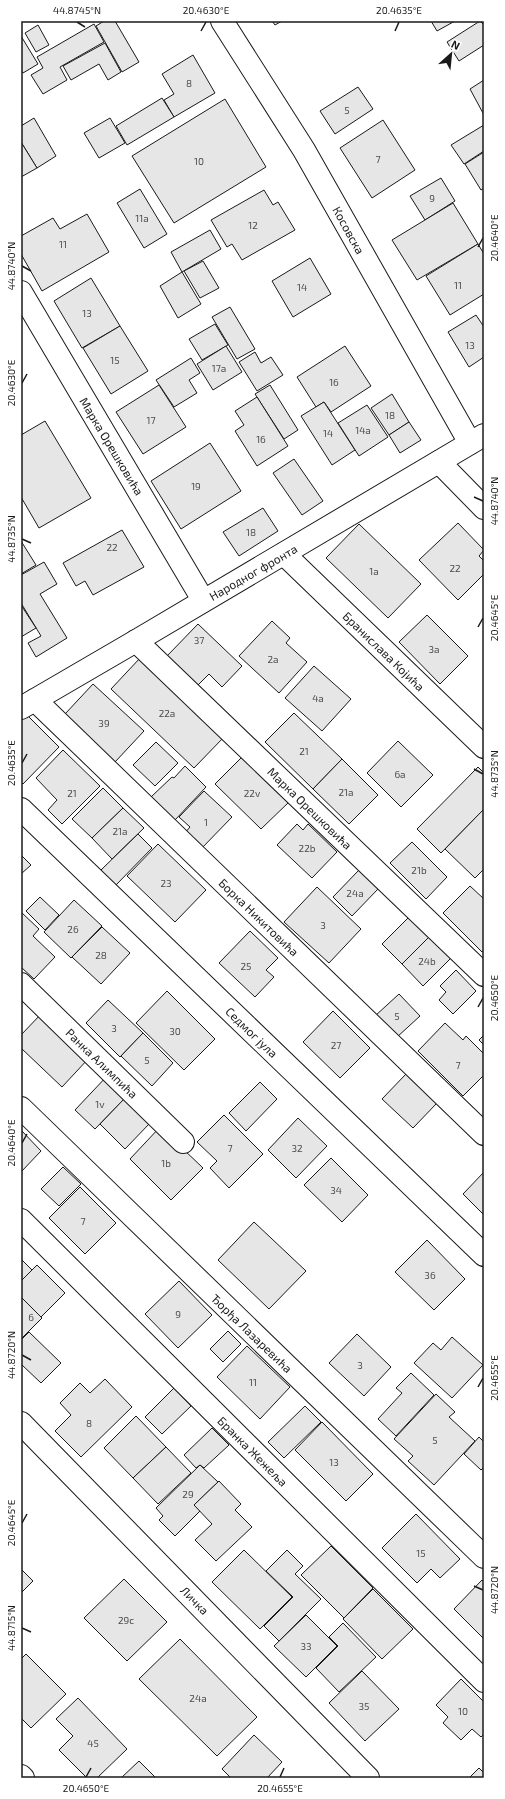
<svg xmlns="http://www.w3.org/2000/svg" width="505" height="1799" font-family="'Exo 2',sans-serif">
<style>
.building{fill:#e6e6e6;stroke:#1a1a1a}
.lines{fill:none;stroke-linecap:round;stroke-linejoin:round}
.street-casing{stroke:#1a1a1a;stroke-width:24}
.street{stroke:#fff;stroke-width:22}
.ticks{fill:none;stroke:#1a1a1a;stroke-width:1.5}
.labels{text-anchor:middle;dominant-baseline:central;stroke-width:3;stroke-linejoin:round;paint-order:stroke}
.number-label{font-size:10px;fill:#4d4d4d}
.street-label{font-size:12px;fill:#1a1a1a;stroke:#fff}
.neatline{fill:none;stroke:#1a1a1a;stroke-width:1.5}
.ticks-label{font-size:10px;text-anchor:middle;fill:#1a1a1a}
</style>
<rect width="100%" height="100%" fill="#fff"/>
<g class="building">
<path d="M 104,21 L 115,21 L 139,62 L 122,72 L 96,26 Z"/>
<path d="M 272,21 L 282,21 L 275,25 Z"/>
<path d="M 431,21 L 455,21 L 437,31 Z"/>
<path d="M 480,21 L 484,25 L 484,45 L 459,61 L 447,42 Z"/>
<path d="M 94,24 L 104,42 L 60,67 L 67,80 L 43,94 L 31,75 L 43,68 L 37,57 Z"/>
<path d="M 38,25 L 49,45 L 36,52 L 25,33 Z"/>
<path d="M 21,36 L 38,64 L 23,73 L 21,70 Z"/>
<path d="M 105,43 L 121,72 L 108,80 L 99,64 L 71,80 L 63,66 Z"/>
<path d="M 193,55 L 215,93 L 174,117 L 164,100 L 174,94 L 162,74 Z"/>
<path d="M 484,80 L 484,115 L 470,89 Z"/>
<path d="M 358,87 L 373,109 L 335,134 L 320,111 Z"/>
<path d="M 162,98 L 174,117 L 127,145 L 116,126 Z"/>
<path d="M 225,99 L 266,167 L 174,223 L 132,156 Z"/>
<path d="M 34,118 L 56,156 L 37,168 L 21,142 L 21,126 Z"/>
<path d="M 110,118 L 125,143 L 99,158 L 84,133 Z"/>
<path d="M 383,120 L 415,170 L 372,198 L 340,148 Z"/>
<path d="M 484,125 L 484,151 L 464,164 L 451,145 Z"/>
<path d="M 21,142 L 37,168 L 21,177 Z"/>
<path d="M 484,152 L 484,188 L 481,190 L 465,164 Z"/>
<path d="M 441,178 L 455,201 L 425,220 L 410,196 Z"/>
<path d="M 140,189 L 167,234 L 144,248 L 117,203 Z"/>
<path d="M 264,190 L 273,205 L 278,202 L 295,230 L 242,260 L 232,244 L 227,247 L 211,220 Z"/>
<path d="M 453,203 L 478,244 L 417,280 L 392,240 Z"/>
<path d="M 87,214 L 109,252 L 42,291 L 21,254 L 21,236 L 53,218 L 60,229 Z"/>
<path d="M 210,230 L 221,249 L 182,272 L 171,252 Z"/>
<path d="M 478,244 L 484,254 L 484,294 L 450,315 L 426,276 Z"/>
<path d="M 310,258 L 331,294 L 293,317 L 272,281 Z"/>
<path d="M 203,261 L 219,288 L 200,298 L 184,271 Z"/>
<path d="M 182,272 L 201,304 L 178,318 L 160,286 Z"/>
<path d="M 91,278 L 120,326 L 82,348 L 54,301 Z"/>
<path d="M 230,307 L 255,349 L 237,359 L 212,317 Z"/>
<path d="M 476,315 L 484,327 L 484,357 L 469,367 L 448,332 Z"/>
<path d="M 215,324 L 228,345 L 202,360 L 189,339 Z"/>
<path d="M 120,326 L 148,371 L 111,394 L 83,348 Z"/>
<path d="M 226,346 L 242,372 L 213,390 L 197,364 Z"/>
<path d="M 345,346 L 371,386 L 331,412 L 324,402 L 316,407 L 297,377 Z"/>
<path d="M 255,352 L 261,363 L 271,357 L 283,375 L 257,391 L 239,362 Z"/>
<path d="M 191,358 L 200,373 L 189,380 L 197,393 L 174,407 L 156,380 Z"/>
<path d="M 159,385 L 186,427 L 143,454 L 116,412 Z"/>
<path d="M 270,385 L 298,430 L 284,439 L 255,394 Z"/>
<path d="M 392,394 L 409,422 L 389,435 L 371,408 Z"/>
<path d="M 257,397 L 288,446 L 257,466 L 235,431 L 244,425 L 235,411 Z"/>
<path d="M 324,402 L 355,450 L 332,465 L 301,416 Z"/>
<path d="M 367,405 L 388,437 L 359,456 L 338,423 Z"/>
<path d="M 45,421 L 91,498 L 39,528 L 21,497 L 21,435 Z"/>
<path d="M 409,422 L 421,440 L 400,453 L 389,435 Z"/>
<path d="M 210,443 L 241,491 L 181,529 L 151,481 Z"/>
<path d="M 294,459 L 323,501 L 302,515 L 273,473 Z"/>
<path d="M 263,508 L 278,531 L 239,556 L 223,532 Z"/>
<path d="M 458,523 L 484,550 L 479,556 L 484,561 L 484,574 L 458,600 L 419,560 Z"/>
<path d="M 359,524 L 421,584 L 388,618 L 326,558 Z"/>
<path d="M 122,530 L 144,567 L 93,595 L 85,581 L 76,586 L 63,563 Z"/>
<path d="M 21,541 L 36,565 L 21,574 Z"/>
<path d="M 44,562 L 57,584 L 40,594 L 67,638 L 36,657 L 28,643 L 41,636 L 21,603 L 21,575 Z"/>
<path d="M 21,605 L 36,628 L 21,637 Z"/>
<path d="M 427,615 L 468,656 L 440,684 L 399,642 Z"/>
<path d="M 272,621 L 290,638 L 286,643 L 307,662 L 279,693 L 239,656 Z"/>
<path d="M 198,624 L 242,666 L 222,687 L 209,674 L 198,685 L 167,656 Z"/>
<path d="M 141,657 L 224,737 L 194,768 L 111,689 Z"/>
<path d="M 314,666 L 351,699 L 322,731 L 285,698 Z"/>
<path d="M 93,684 L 144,731 L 115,762 L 65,714 Z"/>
<path d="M 294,713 L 342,759 L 313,789 L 265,742 Z"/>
<path d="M 27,715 L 59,747 L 23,784 L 21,782 L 21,721 Z"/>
<path d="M 398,741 L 433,775 L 401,807 L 367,773 Z"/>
<path d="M 156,742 L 178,763 L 155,786 L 133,765 Z"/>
<path d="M 63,750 L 100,786 L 62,824 L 48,810 L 57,800 L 36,778 Z"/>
<path d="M 243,756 L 289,802 L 261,829 L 215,784 Z"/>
<path d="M 342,759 L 378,795 L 349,824 L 313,789 Z"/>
<path d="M 185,766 L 206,787 L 175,820 L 151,797 L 172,777 L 174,778 Z"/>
<path d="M 478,767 L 484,773 L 484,809 L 441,853 L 417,829 Z"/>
<path d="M 103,788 L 123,808 L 92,838 L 72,819 Z"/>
<path d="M 204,791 L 232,817 L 200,850 L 184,834 L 190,827 L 179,817 Z"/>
<path d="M 123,808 L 144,828 L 112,859 L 92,838 Z"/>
<path d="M 484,809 L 484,869 L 475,878 L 445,849 Z"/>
<path d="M 297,824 L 303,830 L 308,824 L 337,852 L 312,878 L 277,845 Z"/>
<path d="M 138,834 L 152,848 L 116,885 L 101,870 Z"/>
<path d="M 412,842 L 447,877 L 426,899 L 390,863 Z"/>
<path d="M 158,844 L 206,890 L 175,922 L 127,876 Z"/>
<path d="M 21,855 L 31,865 L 21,874 Z"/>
<path d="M 359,870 L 378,889 L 352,916 L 333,897 Z"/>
<path d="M 470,886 L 484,899 L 484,951 L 482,952 L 443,913 Z"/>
<path d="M 317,887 L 361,929 L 329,963 L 284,922 Z"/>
<path d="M 40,897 L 59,915 L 45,930 L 26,911 Z"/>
<path d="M 74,900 L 102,926 L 71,958 L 44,932 Z"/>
<path d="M 21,912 L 39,929 L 33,936 L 55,957 L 34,979 L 21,967 Z"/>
<path d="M 410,916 L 430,936 L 402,964 L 382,944 Z"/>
<path d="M 102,927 L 130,953 L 101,984 L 72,957 Z"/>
<path d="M 250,931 L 278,958 L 266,970 L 274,977 L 255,997 L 219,963 Z"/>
<path d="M 430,936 L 452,957 L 423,986 L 402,964 Z"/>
<path d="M 456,970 L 476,991 L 453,1014 L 439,1000 L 446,992 L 440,986 Z"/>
<path d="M 167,991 L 215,1039 L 184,1070 L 136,1023 Z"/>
<path d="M 399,994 L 420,1016 L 396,1038 L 375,1016 Z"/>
<path d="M 108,1000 L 143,1033 L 120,1057 L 86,1023 Z"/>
<path d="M 333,1011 L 370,1048 L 340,1078 L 303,1042 Z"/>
<path d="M 42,1013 L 89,1058 L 62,1087 L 21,1048 L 21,1035 Z"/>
<path d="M 445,1023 L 463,1040 L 466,1036 L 484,1054 L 484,1075 L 463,1096 L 418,1051 Z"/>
<path d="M 143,1033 L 173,1063 L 152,1086 L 121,1056 Z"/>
<path d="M 484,1035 L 484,1045 L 479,1040 Z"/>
<path d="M 406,1074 L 437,1103 L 413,1128 L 382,1099 Z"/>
<path d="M 108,1075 L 128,1095 L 95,1129 L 75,1110 Z"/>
<path d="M 260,1082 L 277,1099 L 246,1131 L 229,1113 Z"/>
<path d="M 125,1098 L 150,1123 L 125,1149 L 100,1124 Z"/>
<path d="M 224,1115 L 263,1154 L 229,1188 L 210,1168 L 217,1161 L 197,1142 Z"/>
<path d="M 298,1118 L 327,1146 L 296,1178 L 268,1150 Z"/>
<path d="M 160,1127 L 203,1168 L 171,1200 L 130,1159 Z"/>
<path d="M 21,1130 L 41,1151 L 21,1172 Z"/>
<path d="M 331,1158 L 368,1195 L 342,1222 L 304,1185 Z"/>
<path d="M 63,1167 L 81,1184 L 59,1206 L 41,1189 Z"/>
<path d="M 484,1172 L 484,1215 L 463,1194 Z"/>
<path d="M 80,1187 L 116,1223 L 85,1254 L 49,1218 Z"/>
<path d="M 254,1222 L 306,1271 L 269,1309 L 218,1260 Z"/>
<path d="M 427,1240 L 465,1279 L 434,1310 L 395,1272 Z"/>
<path d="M 21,1259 L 32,1270 L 21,1281 Z"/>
<path d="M 37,1265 L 65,1293 L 41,1317 L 21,1297 L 21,1281 Z"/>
<path d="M 179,1281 L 212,1315 L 178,1348 L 145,1314 Z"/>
<path d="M 21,1297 L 42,1318 L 21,1339 Z"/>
<path d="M 228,1331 L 241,1344 L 223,1362 L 210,1349 Z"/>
<path d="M 29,1332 L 61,1363 L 41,1383 L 21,1364 L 21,1340 Z"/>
<path d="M 357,1334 L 391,1367 L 364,1396 L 329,1363 Z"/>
<path d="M 452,1337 L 483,1365 L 452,1398 L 414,1363 L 433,1343 L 441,1350 Z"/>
<path d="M 247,1346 L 290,1387 L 260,1419 L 217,1377 Z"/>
<path d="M 411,1373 L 434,1395 L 396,1436 L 378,1419 L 402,1393 L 396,1388 Z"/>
<path d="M 105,1379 L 132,1407 L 81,1457 L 55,1431 L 71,1415 L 60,1403 L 80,1383 L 90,1393 Z"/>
<path d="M 174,1388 L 191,1406 L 162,1434 L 145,1417 Z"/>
<path d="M 436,1394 L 455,1412 L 449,1417 L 475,1441 L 434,1485 L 408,1461 L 413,1456 L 394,1439 Z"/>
<path d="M 305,1406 L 321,1422 L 284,1458 L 268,1442 Z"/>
<path d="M 136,1416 L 166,1447 L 133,1478 L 104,1448 Z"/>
<path d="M 322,1422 L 373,1474 L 346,1501 L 295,1450 Z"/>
<path d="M 212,1428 L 229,1445 L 204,1468 L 200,1465 L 196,1468 L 184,1455 Z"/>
<path d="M 479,1437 L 484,1442 L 484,1467 L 481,1470 L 464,1454 Z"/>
<path d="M 166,1447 L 191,1473 L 158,1504 L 133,1478 Z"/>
<path d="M 200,1465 L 218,1482 L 194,1505 L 200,1511 L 175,1536 L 159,1520 L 163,1516 L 156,1508 Z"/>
<path d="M 219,1481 L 241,1504 L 235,1510 L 252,1527 L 216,1561 L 195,1540 L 212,1524 L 194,1505 Z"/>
<path d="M 416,1514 L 460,1559 L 440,1578 L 431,1569 L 417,1583 L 382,1548 Z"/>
<path d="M 331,1546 L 373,1588 L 344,1618 L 301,1575 Z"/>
<path d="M 244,1550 L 292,1597 L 260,1629 L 212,1582 Z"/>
<path d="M 287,1550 L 303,1566 L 295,1574 L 321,1599 L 279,1641 L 264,1626 L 293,1597 L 266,1571 Z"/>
<path d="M 21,1569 L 33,1581 L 21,1593 Z"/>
<path d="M 124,1579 L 167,1622 L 127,1661 L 84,1618 Z"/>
<path d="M 482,1580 L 484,1582 L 484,1639 L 454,1609 Z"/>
<path d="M 373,1589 L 413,1629 L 382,1659 L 343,1619 Z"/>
<path d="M 306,1615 L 337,1646 L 306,1677 L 274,1646 Z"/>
<path d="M 343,1623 L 376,1657 L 339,1692 L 316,1668 L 338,1646 L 329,1637 Z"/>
<path d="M 180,1639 L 257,1717 L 217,1756 L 139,1679 Z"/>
<path d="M 26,1654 L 66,1694 L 31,1728 L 21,1718 L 21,1659 Z"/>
<path d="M 362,1671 L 399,1709 L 365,1741 L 329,1703 Z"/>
<path d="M 461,1679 L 484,1702 L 484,1734 L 481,1737 L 472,1729 L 461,1740 L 443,1723 L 448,1717 L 436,1705 Z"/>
<path d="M 78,1698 L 127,1749 L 97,1778 L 87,1778 L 59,1750 L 73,1736 L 56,1719 Z"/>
<path d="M 254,1735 L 282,1762 L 267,1778 L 231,1778 L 222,1769 Z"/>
<path d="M 139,1761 L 156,1778 L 121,1778 Z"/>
<path d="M 479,1768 L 484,1773 L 484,1778 L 469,1778 Z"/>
</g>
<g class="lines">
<defs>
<g id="street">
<path d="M 222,21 L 304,150 L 470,443"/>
<path d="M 21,292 L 203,600"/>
<path d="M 439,462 L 484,508"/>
<path d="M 284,554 L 484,747"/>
<path d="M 136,641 L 484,975"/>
<path d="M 35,700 L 484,1134"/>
<path d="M 21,708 L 136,641 L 484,435"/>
<path d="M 21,809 L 484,1255"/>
<path d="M 21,984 L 183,1142"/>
<path d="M 21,1108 L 484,1557"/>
<path d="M 21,1220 L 484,1681"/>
<path d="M 21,1423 L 368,1778"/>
<path d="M 21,1776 L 23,1778"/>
</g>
</defs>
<use href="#street" class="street-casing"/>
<use href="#street" class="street"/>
</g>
<path class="ticks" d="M 77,22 L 85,27M 201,31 L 206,22M 395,31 L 399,22M 478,247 L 483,238M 22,266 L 31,271M 22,383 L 27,374M 474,497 L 483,501M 22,539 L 31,543M 478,627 L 483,618M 22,763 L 27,754M 474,769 L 483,774M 478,1007 L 483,998M 22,1143 L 27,1134M 22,1355 L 31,1360M 478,1387 L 483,1378M 22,1523 L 27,1514M 474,1586 L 483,1590M 22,1628 L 31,1632M 86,1777 L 91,1768M 280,1777 L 284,1768"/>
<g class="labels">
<g class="number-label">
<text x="189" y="83">8</text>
<text x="347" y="110">5</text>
<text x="378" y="159">7</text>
<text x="199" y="161">10</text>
<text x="432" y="198">9</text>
<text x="142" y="218">11a</text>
<text x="253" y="225">12</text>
<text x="63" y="244">11</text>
<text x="458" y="285">11</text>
<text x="302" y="287">14</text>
<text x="87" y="313">13</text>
<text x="470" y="345">13</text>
<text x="115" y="360">15</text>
<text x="219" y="368">17a</text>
<text x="334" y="382">16</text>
<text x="390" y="415">18</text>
<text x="151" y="420">17</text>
<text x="363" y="430">14a</text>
<text x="328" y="433">14</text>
<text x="261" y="439">16</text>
<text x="196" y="486">19</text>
<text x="251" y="532">18</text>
<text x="112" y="547">22</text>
<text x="455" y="568">22</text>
<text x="374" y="571">1a</text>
<text x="199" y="640">37</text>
<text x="434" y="649">3a</text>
<text x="273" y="659">2a</text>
<text x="318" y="698">4a</text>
<text x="167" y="713">22a</text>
<text x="104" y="723">39</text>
<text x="304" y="751">21</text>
<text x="400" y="774">6a</text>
<text x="346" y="792">21a</text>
<text x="72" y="793">21</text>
<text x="252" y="793">22v</text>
<text x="206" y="822">1</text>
<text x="120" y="831">21a</text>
<text x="307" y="848">22b</text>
<text x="419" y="870">21b</text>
<text x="166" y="883">23</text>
<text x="355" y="893">24a</text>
<text x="323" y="925">3</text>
<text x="73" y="929">26</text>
<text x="101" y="955">28</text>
<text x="427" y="961">24b</text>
<text x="246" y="966">25</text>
<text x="397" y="1016">5</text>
<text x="114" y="1028">3</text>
<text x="175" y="1031">30</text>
<text x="336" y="1045">27</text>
<text x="147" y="1060">5</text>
<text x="458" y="1065">7</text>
<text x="100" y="1104">1v</text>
<text x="230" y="1148">7</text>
<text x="297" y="1148">32</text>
<text x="166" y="1163">1b</text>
<text x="336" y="1190">34</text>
<text x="83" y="1221">7</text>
<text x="430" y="1275">36</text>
<text x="178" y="1314">9</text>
<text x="31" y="1317">6</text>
<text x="360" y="1365">3</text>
<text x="253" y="1382">11</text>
<text x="89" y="1423">8</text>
<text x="435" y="1440">5</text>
<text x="334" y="1462">13</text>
<text x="188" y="1494">29</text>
<text x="421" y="1553">15</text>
<text x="126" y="1620">29c</text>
<text x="306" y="1646">33</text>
<text x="198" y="1698">24a</text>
<text x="364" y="1706">35</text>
<text x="463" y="1711">10</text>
<text x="93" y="1743">45</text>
</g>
<g class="street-label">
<text transform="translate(349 230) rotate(61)">Косовска</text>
<text transform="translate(112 446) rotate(59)">Марка Орешковића</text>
<text transform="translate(253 572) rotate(-30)">Народног фронта</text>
<text transform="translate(384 651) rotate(44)">Бранислава Којића</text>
<text transform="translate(310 808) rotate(44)">Марка Орешковића</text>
<text transform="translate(259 917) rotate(44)">Борка Никитовића</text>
<text transform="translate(252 1032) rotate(44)">Седмог јула</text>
<text transform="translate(102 1063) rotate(44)">Ранка Алимпића</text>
<text transform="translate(252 1333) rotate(44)">Ђорђа Лазаревића</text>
<text transform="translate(253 1451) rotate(45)">Бранка Жежеља</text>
<text transform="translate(195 1600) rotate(46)">Личка</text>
</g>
</g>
<rect width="505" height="1799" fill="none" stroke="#ffffff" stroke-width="44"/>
<g transform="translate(451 54) rotate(27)" stroke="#ffffff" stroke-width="3" paint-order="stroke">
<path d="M0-3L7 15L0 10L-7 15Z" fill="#1a1a1a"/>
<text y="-6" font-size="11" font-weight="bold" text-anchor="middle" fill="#1a1a1a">N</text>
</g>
<rect x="22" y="22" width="461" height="1755" class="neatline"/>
<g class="ticks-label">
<text x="77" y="14">44.8745°N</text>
<text x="206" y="14">20.4630°E</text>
<text x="399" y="14">20.4635°E</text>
<text transform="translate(494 238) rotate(-90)" y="4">20.4640°E</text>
<text transform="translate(11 266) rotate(-90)" y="4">44.8740°N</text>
<text transform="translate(11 383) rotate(-90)" y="4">20.4630°E</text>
<text transform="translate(494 501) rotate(-90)" y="4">44.8740°N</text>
<text transform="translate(11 539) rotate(-90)" y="4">44.8735°N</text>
<text transform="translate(494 618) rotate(-90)" y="4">20.4645°E</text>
<text transform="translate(11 763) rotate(-90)" y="4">20.4635°E</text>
<text transform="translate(494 774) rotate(-90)" y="4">44.8735°N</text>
<text transform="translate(494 998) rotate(-90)" y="4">20.4650°E</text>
<text transform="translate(11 1143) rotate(-90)" y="4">20.4640°E</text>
<text transform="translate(11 1355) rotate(-90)" y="4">44.8720°N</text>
<text transform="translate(494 1378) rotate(-90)" y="4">20.4655°E</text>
<text transform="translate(11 1523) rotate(-90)" y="4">20.4645°E</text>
<text transform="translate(494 1590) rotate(-90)" y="4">44.8720°N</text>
<text transform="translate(11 1628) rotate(-90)" y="4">44.8715°N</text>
<text x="86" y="1792">20.4650°E</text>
<text x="280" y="1792">20.4655°E</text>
</g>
</svg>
